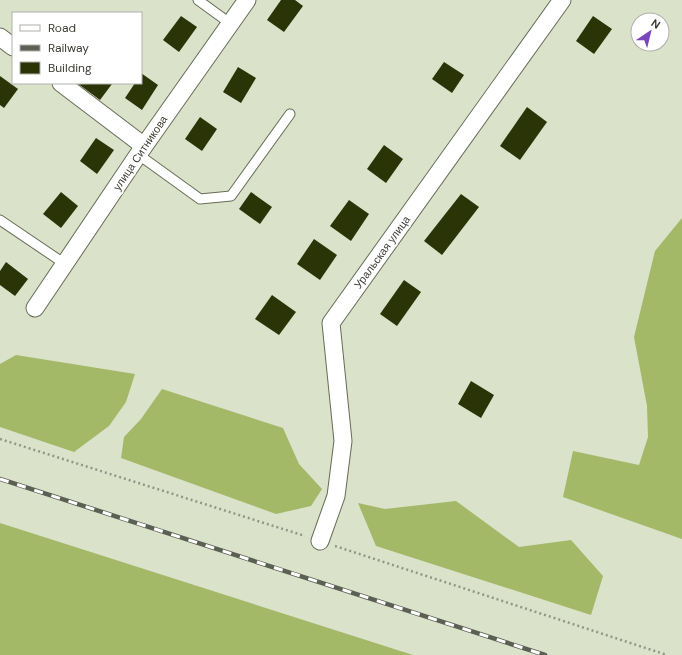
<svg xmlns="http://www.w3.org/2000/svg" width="682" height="655" font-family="'DM Sans',sans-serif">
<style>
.forest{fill:#a3b968}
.building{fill:#2a3407}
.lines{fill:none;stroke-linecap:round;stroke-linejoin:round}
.service-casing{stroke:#666d57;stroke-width:11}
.minor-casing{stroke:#666d57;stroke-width:19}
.path{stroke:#919785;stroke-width:2.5;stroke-dasharray:2 3;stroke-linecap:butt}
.service{stroke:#fff;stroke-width:9}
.minor{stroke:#fff;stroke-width:17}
.rail-casing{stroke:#5c6053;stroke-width:4.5}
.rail{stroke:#fff;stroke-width:3;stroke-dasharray:9;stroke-linecap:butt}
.labels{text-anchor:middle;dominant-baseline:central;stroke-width:4;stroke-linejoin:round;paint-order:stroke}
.street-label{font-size:11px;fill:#393c32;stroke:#fff}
</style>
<rect width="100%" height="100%" fill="#dae2ca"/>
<g class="forest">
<path d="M 682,218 L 682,539 L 563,497 L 573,451 L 639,465 L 648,437 L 647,406 L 634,337 L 655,251 Z"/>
<path d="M 16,355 L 135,374 L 126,402 L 109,426 L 74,452 L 0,427 L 0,364 Z"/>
<path d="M 162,389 L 283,428 L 299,464 L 322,489 L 311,506 L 276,514 L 121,458 L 124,437 L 141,419 Z"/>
<path d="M 456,501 L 519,547 L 571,540 L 603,576 L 591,615 L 376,546 L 358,503 L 385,509 Z"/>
<path d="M 0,523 L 413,655 L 0,655 Z"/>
</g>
<g class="building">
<path d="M 281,0 L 295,0 L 303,6 L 284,32 L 267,20 Z"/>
<path d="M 181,16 L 197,27 L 179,52 L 163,40 Z"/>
<path d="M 593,16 L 612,29 L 594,54 L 576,41 Z"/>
<path d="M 444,62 L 464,75 L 452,93 L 432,79 Z"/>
<path d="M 238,67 L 256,78 L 241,103 L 223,92 Z"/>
<path d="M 141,73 L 158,85 L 142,110 L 125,98 L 135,83 L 141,83 Z"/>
<path d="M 0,76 L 18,89 L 4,108 L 0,105 Z"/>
<path d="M 77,83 L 111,83 L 112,84 L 100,100 Z"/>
<path d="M 527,107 L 547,122 L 520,160 L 500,146 Z"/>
<path d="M 200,117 L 217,129 L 202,151 L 185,139 Z"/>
<path d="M 96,138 L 114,150 L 97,174 L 80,161 Z"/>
<path d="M 384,145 L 403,159 L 386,183 L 367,169 Z"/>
<path d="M 61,192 L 78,206 L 61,228 L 43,214 Z"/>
<path d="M 251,192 L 272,207 L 260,224 L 239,209 Z"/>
<path d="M 461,194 L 479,207 L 442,255 L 424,241 Z"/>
<path d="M 349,200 L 369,214 L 351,241 L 330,226 Z"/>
<path d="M 314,239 L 337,255 L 320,280 L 297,264 Z"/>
<path d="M 6,262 L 28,279 L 15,296 L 0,285 L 0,271 Z"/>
<path d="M 404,280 L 421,292 L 397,326 L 380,314 Z"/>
<path d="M 272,295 L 296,312 L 279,335 L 255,319 Z"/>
<path d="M 471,381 L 494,395 L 481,418 L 458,404 Z"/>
</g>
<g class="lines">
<defs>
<g id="service">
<path d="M 198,0 L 231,24"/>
<path d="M 139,155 L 200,199 L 231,196 L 290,114"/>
<path d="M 0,220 L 65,264"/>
</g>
<g id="minor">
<path d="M 0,37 L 13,47"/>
<path d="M 61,83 L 144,146"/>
<path d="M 35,308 L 144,146 L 247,0"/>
<path d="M 320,541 L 336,496 L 343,441 L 331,323 L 562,0"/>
</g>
</defs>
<use href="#service" class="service-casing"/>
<use href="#minor" class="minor-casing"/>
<g class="path">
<path d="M 0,439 L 305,536"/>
<path d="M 335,546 L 667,655"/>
</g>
<use href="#service" class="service"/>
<use href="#minor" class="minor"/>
<defs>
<path id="rail" d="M 0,479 L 545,655"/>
</defs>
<use href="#rail" class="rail-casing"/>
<use href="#rail" class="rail"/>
</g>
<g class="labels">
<g class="street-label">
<text transform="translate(140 153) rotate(-56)">улица Ситникова</text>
<text transform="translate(382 252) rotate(-54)">Уральская улица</text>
</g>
</g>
<rect x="12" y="12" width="130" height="72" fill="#ffffff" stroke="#b0b1ad"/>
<rect x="20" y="25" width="20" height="6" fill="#ffffff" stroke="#b0b1ad"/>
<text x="48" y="32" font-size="12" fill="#393c32">Road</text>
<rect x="20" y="45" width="20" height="6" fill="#5c6053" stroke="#b0b1ad"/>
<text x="48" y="52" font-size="12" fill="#393c32">Railway</text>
<rect x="20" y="62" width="20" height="12" fill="#2a3407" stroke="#b0b1ad"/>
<text x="48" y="72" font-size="12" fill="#393c32">Building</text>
<g transform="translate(650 32) rotate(35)"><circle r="19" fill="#ffffff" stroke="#b0b1ad"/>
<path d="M0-3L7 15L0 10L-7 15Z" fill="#7b45bc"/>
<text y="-6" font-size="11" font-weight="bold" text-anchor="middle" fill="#393c32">N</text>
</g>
</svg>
